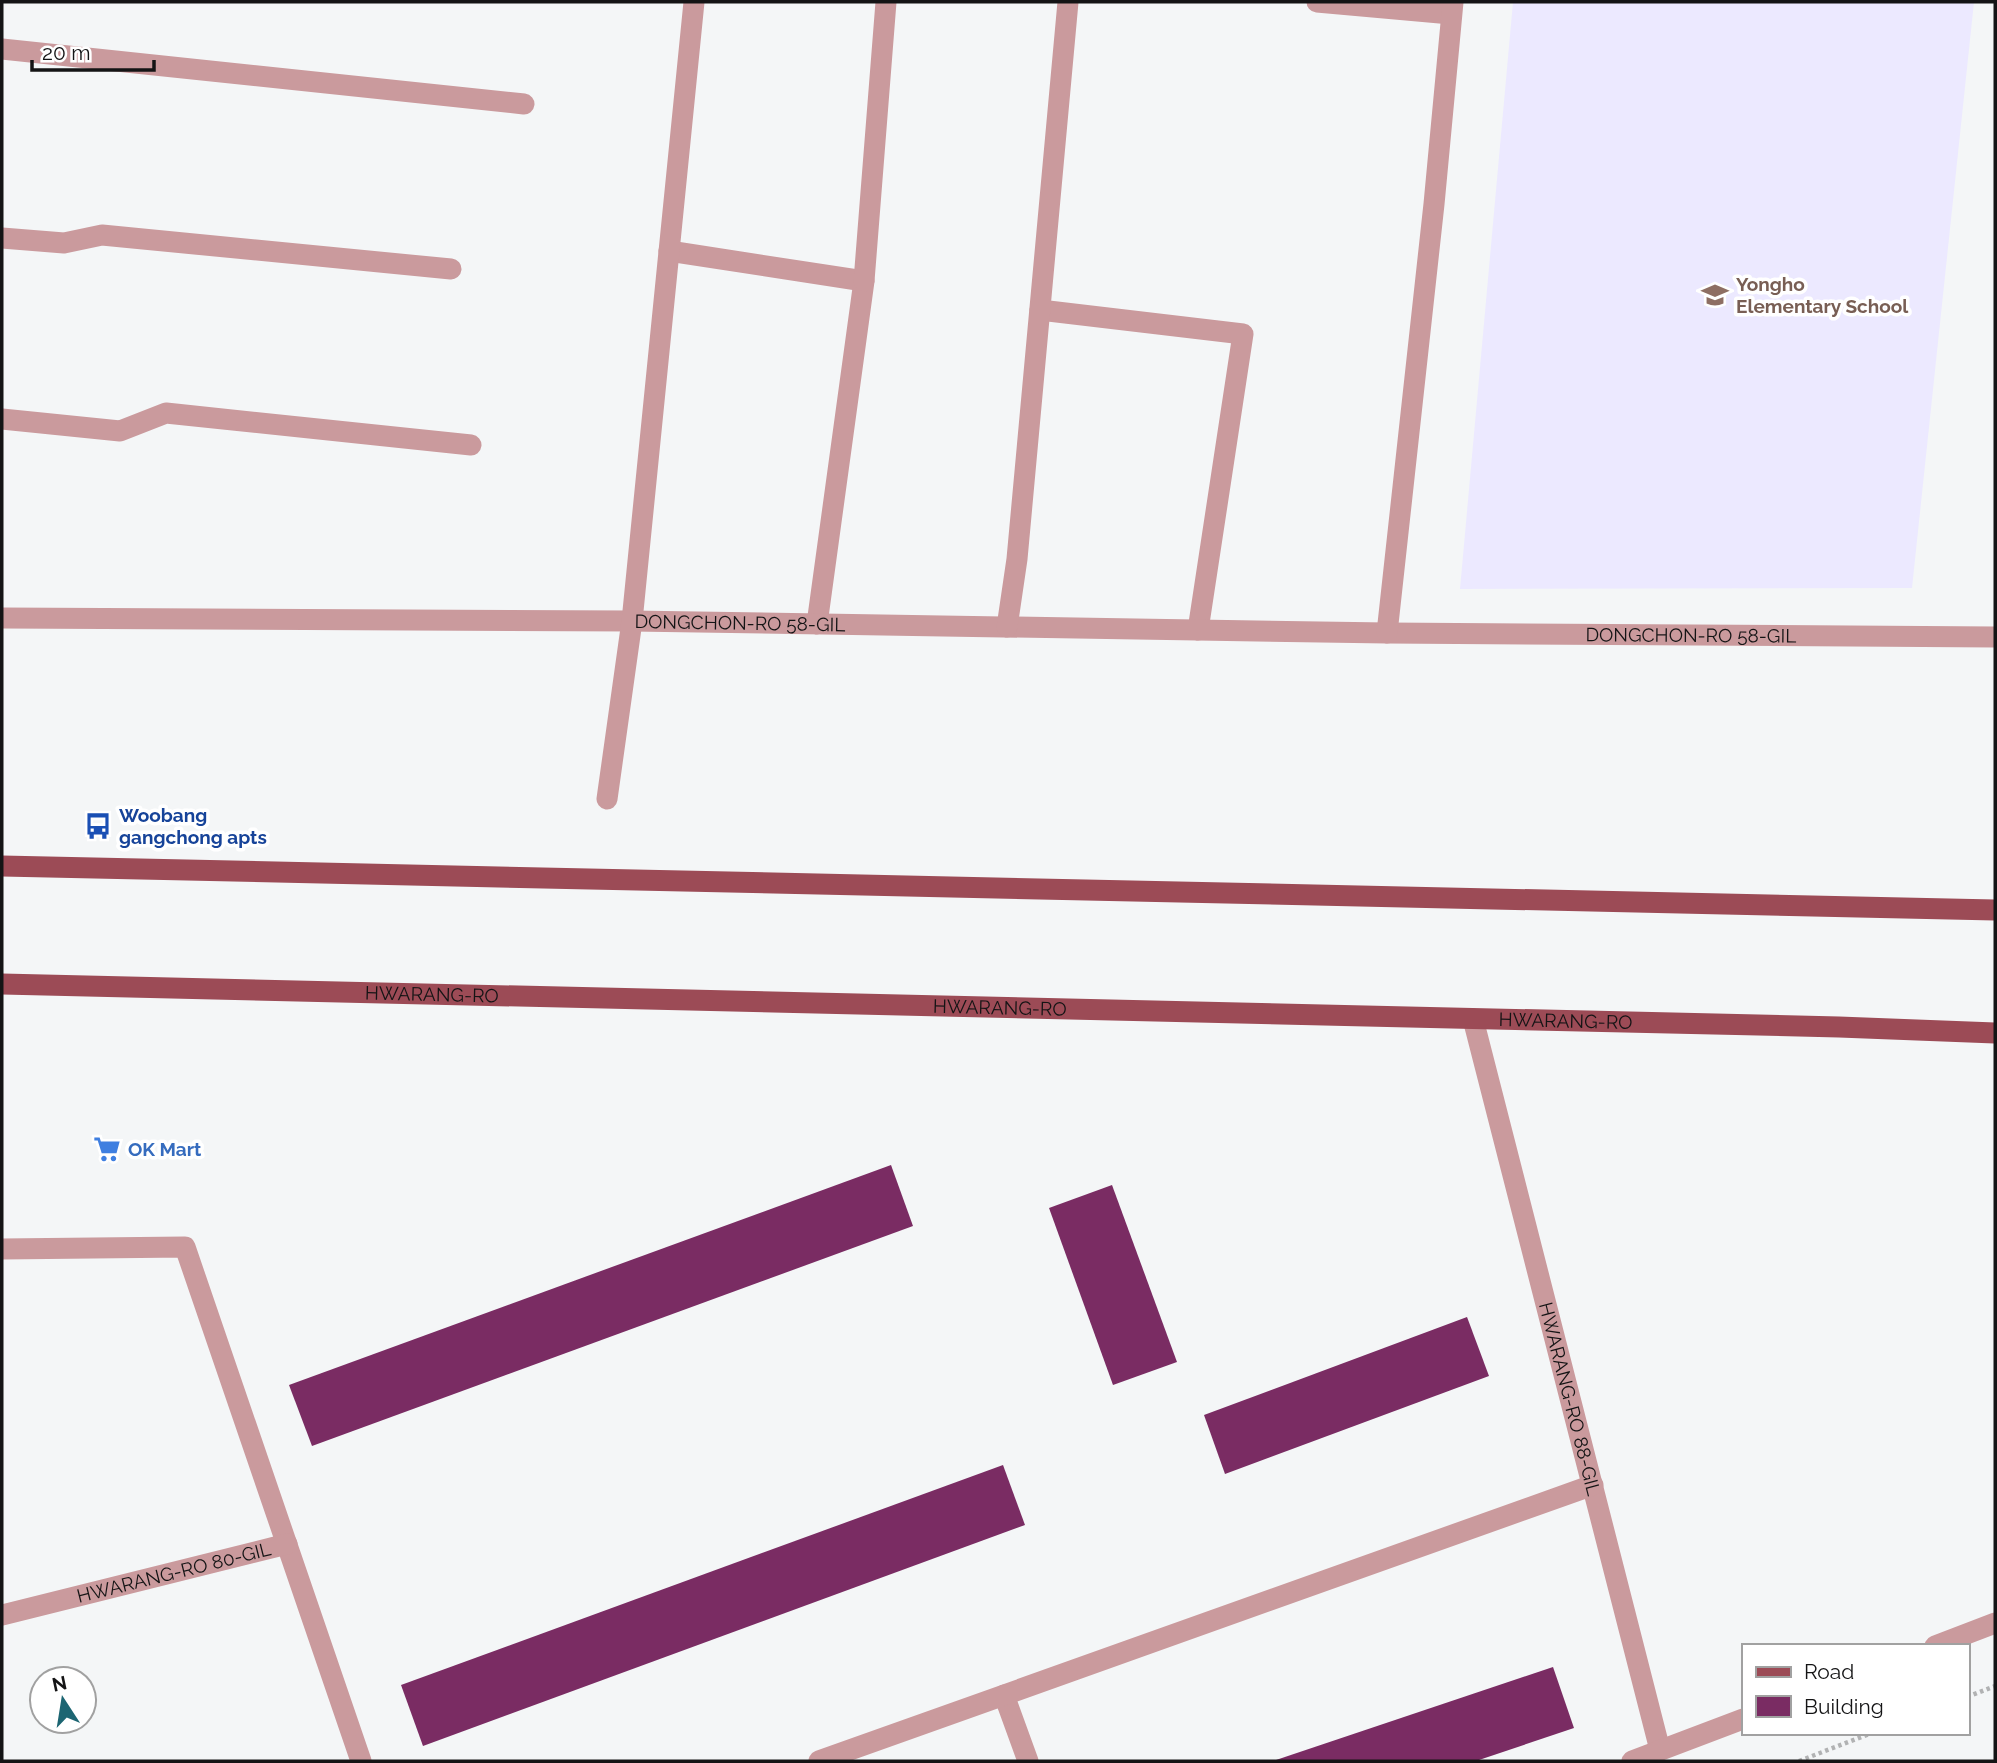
<svg xmlns="http://www.w3.org/2000/svg" width="1997" height="1763" font-family="Raleway,sans-serif">
<style>
.education{fill:#ece9ff}
.building{fill:#7a2c63}
.lines{fill:none;stroke-linecap:round;stroke-linejoin:round}
.path{stroke:#b1b2b3;stroke-width:4.5;stroke-dasharray:3.5 3.5;stroke-linecap:butt}
.minor{stroke:#ca9a9d;stroke-width:21}
.major{stroke:#9c4b56;stroke-width:21}
.labels{text-anchor:middle;dominant-baseline:central;stroke-width:7;stroke-linejoin:round;paint-order:stroke}
.education-label{font-size:19px;font-weight:bold;fill:#785e54;stroke:#fff;text-anchor:start}
.street-label{font-size:19px;fill:#141415;stroke:#fff}
.transit-label{font-size:19px;font-weight:bold;fill:#164399;stroke:#fff;text-anchor:start}
.shop-label{font-size:19px;font-weight:bold;fill:#366cbe;stroke:#fff;text-anchor:start}
</style>
<rect width="100%" height="100%" fill="#f4f6f7"/>
<path class="education" d="M 1513,2 L 1974,2 L 1912,588 L 1460,589 Z"/>
<g class="building">
<path d="M 891,1165 L 913,1226 L 312,1446 L 289,1385 Z"/>
<path d="M 1112,1185 L 1177,1362 L 1113,1385 L 1049,1208 Z"/>
<path d="M 1467,1317 L 1489,1376 L 1225,1474 L 1204,1415 Z"/>
<path d="M 1003,1465 L 1025,1525 L 423,1746 L 401,1685 Z"/>
<path d="M 1553,1667 L 1574,1728 L 1476,1761 L 1273,1761 Z"/>
</g>
<g class="lines">
<g class="path">
<path d="M 1967,1697 L 1995,1686"/>
<path d="M 1799,1761 L 1872,1733"/>
</g>
<g class="minor">
<path d="M 1317,2 L 1451,14"/>
<path d="M 2,49 L 524,104"/>
<path d="M 2,238 L 64,243 L 102,235 L 451,269"/>
<path d="M 669,251 L 864,281 L 817,624"/>
<path d="M 864,281 L 886,2"/>
<path d="M 1040,310 L 1243,334 L 1198,630"/>
<path d="M 2,419 L 120,431 L 166,413 L 471,445"/>
<path id="s1" d="M 2,618 L 632,621 L 1387,633 L 1995,637"/>
<path d="M 1007,627 L 1017,559 L 1068,2"/>
<path d="M 1387,633 L 1434,204 L 1453,2"/>
<path d="M 607,799 L 632,621 L 694,2"/>
<path id="s2" d="M 1473,1019 L 1660,1750"/>
<path d="M 2,1249 L 185,1247 L 361,1761"/>
<path id="s3" d="M 2,1615 L 287,1544"/>
<path d="M 1935,1646 L 1995,1623"/>
<path d="M 1004,1695 L 1028,1761"/>
<path d="M 819,1761 L 1593,1485"/>
<path d="M 1632,1761 L 1743,1719"/>
</g>
<g class="major">
<path d="M 2,866 L 1995,910"/>
<path id="s4" d="M 2,984 L 1839,1027 L 1995,1033"/>
</g>
</g>
<defs>
<symbol id="school-bare" viewBox="-9 -9 18 18"><path d="M0-5L7-2L0 1L-7-2ZM-4 1L0 2.5L4 1V4Q0 6-4 4Z" fill="#8d6e63" stroke="#fff" stroke-width="2.5" paint-order="stroke"/></symbol>
<symbol id="bus-bare" viewBox="-9 -9 18 18"><path d="M-5-6H5V4H4V6H2V4H-2V6H-4V4H-5ZM-3.5-4V0h7V-4ZM-3.5 1.2v1.5H-2V1.2ZM2 1.2v1.5H3.5V1.2Z" fill="#1a4fb4" stroke="#fff" stroke-width="2.5" paint-order="stroke"/></symbol>
<symbol id="supermarket-bare" viewBox="-9 -9 18 18"><path d="M-6-5.5h2.5l.6 2H6L4.5 2H-2.5L-4.4-4H-6ZM-1.5 3.2a1.3 1.3 0 1 0 .1 0ZM3 3.2a1.3 1.3 0 1 0 .1 0Z" fill="#3f7fe0" stroke="#fff" stroke-width="2.5" paint-order="stroke"/></symbol>
</defs>
<g fill-rule="evenodd">
<use href="#school-bare" x="1696" y="276" width="38" height="38"/>
<use href="#bus-bare" x="79" y="807" width="38" height="38"/>
<use href="#supermarket-bare" x="88" y="1130" width="38" height="38"/>
</g>
<g class="labels">
<g class="education-label">
<text x="1736" y="284">Yongho<tspan x="1736" dy="22">Elementary School</tspan></text>
</g>
<g class="street-label">
<text stroke="none"><textPath href="#s1" startOffset="738">DONGCHON-RO 58-GIL</textPath></text>
<text stroke="none"><textPath href="#s1" startOffset="1689">DONGCHON-RO 58-GIL</textPath></text>
<text stroke="none"><textPath href="#s4" startOffset="430">HWARANG-RO</textPath></text>
<text stroke="none"><textPath href="#s4" startOffset="998">HWARANG-RO</textPath></text>
<text stroke="none"><textPath href="#s4" startOffset="1564">HWARANG-RO</textPath></text>
<text stroke="none"><textPath href="#s2" startOffset="392">HWARANG-RO 88-GIL</textPath></text>
<text stroke="none"><textPath href="#s3" startOffset="177">HWARANG-RO 80-GIL</textPath></text>
</g>
<g class="transit-label">
<text x="119" y="815">Woobang<tspan x="119" dy="22">gangchong apts</tspan></text>
</g>
<g class="shop-label">
<text x="128" y="1149">OK Mart</text>
</g>
</g>
<rect width="1997" height="1763" fill="none" stroke="#141415" stroke-width="7"/>
<rect x="1742" y="1644" width="228" height="91" fill="#ffffff" stroke="#a1a1a1" stroke-width="2"/>
<rect x="1756" y="1667" width="35" height="10" fill="#9c4b56" stroke="#a1a1a1" stroke-width="2"/>
<text x="1804" y="1679" font-size="21" fill="#141415">Road</text>
<rect x="1756" y="1696" width="35" height="21" fill="#7a2c63" stroke="#a1a1a1" stroke-width="2"/>
<text x="1804" y="1714" font-size="21" fill="#141415">Building</text>
<g transform="translate(63 1700) rotate(348)"><circle r="33" fill="#ffffff" stroke="#a1a1a1" stroke-width="2"/>
<path d="M0-5L12 26L0 18L-12 26Z" fill="#1c6572"/>
<text y="-10" font-size="19" font-weight="bold" text-anchor="middle" fill="#141415">N</text>
</g>
<path d="M32 60v10h122v-10" fill="none" stroke="#141415" stroke-width="3.5"/>
<text x="42" y="60" font-size="21" fill="#141415" stroke="#ffffff" stroke-width="5" paint-order="stroke">20 m</text>
</svg>
